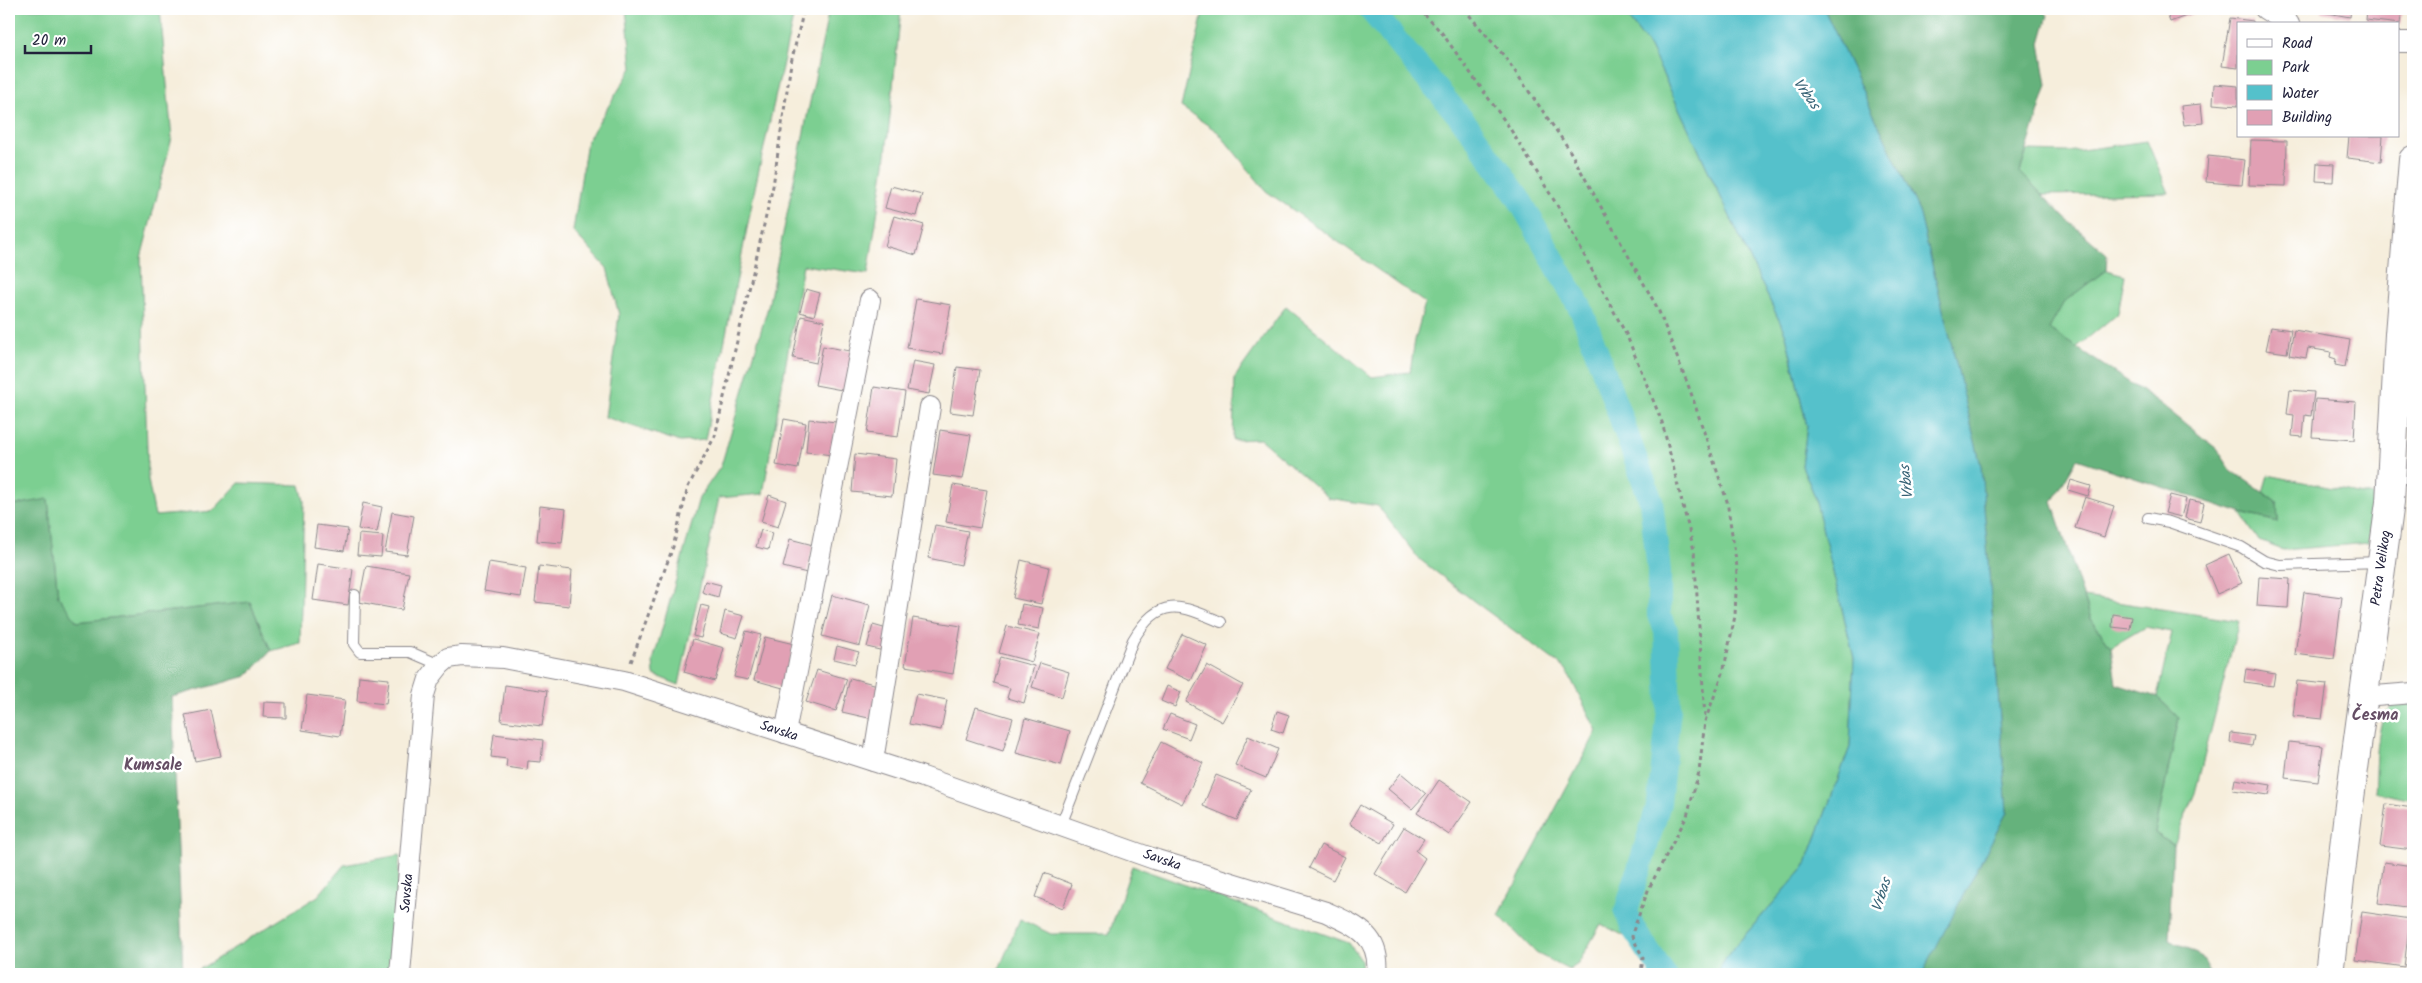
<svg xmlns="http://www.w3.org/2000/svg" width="2422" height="983" font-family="Kalam,sans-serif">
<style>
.green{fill:#7ccf91;stroke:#4f7866}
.forest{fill:#65b27b;stroke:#446a5b}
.water{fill:#54c1cb;stroke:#3b7283}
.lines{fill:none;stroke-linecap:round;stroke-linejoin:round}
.canal{stroke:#54c1cb;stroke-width:24}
.building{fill:#e1a0b4}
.lane-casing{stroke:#8c888c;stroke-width:12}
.street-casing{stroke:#8c888c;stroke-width:22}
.secondary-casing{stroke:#8c888c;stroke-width:30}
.path{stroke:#8c888c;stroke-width:3;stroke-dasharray:4 4;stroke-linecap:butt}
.lane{stroke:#fff;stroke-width:10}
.street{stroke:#fff;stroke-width:20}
.secondary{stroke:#fff;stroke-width:28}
.labels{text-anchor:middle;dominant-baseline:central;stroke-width:5;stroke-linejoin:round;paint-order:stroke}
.street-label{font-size:14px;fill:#22223b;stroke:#fff}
.water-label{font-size:15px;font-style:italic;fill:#366275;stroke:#fff}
.quarter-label{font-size:16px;font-weight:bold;fill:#654e65;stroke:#fff}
</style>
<rect width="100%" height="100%" fill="#fff"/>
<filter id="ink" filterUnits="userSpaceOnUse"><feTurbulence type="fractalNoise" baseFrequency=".02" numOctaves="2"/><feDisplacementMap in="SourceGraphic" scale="10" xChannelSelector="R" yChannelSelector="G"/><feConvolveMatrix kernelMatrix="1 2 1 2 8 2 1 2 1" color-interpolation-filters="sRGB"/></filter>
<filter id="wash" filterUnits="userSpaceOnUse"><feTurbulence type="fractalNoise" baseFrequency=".0096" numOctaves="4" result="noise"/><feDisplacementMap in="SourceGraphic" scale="20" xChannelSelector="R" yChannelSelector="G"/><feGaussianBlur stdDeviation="1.12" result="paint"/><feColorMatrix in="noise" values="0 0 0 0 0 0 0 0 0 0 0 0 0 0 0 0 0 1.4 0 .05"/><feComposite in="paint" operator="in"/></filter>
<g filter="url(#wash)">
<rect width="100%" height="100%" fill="#f6eedc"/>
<g class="green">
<path d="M 9,9 L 160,9 L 172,138 L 141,258 L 148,480 L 155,516 L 213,511 L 239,483 L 300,485 L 304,501 L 300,643 L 271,651 L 250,602 L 77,622 L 58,596 L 48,500 L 9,506 Z"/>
<path d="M 626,9 L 795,9 L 756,183 L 705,440 L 680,442 L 605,417 L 619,315 L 607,268 L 573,231 L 587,141 L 632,68 Z"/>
<path d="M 829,9 L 901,9 L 885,164 L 868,274 L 803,265 L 763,494 L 719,498 L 679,685 L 654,675 L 653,661 L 699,498 L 721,466 L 768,307 Z"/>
<path d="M 1204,9 L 1621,9 L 1650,47 L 1786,335 L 1807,427 L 1802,466 L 1814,494 L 1854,658 L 1850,747 L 1805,867 L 1730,952 L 1716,974 L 1654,974 L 1661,955 L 1601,924 L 1578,964 L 1569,970 L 1536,953 L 1499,915 L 1597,731 L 1566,669 L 1475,602 L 1418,558 L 1378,506 L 1329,498 L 1260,439 L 1233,440 L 1235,377 L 1286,306 L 1372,377 L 1410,372 L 1415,340 L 1425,303 L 1266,191 L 1218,132 L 1181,107 Z"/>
<path d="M 2147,141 L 2169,193 L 2043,195 L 2020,172 L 2027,151 L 2067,152 Z"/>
<path d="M 2106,270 L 2125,275 L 2118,313 L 2076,348 L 2049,329 L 2063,302 Z"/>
<path d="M 2268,475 L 2373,496 L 2369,543 L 2283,550 L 2259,541 L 2241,513 L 2278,522 L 2277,502 L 2263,492 Z"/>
<path d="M 2084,597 L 2239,621 L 2195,793 L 2173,845 L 2155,833 L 2179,718 L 2157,697 L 2172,632 L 2145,627 L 2111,647 L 2091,619 Z"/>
<path d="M 2413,700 L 2413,800 L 2375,792 C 2377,773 2375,728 2386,713 C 2393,704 2402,702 2413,700 Z"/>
<path d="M 400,855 L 390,974 L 192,974 L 318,896 L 344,865 Z"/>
<path d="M 1132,866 L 1349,943 L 1361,960 L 1362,974 L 997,974 L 1020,919 L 1051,934 L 1109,934 Z"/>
</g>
<g class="forest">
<path d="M 1824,9 L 2041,9 L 2048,15 L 2040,43 L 2047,85 L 2020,172 L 2066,219 L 2107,254 L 2106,270 L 2064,302 L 2049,329 L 2157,401 L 2217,449 L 2231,470 L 2277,502 L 2278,522 L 2241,513 L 2077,459 L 2052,502 L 2091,619 L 2111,647 L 2116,684 L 2157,697 L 2179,718 L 2155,833 L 2173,845 L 2169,939 L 2202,957 L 2211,974 L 1921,974 L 2007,812 L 1981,466 L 1919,211 Z"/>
<path d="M 48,499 L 58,596 L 77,622 L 250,602 L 271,651 L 247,676 L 172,697 L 183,974 L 9,974 L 9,506 Z"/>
</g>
<path class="water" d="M 1621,9 L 1824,9 L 1919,211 L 1981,466 L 2007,812 L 1922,974 L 1716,974 L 1730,952 L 1805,867 L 1850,747 L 1854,658 L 1814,494 L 1802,466 L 1807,426 L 1786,335 L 1650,47 Z"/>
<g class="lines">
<path class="canal" d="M 1370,9 L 1469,128 L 1518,197 L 1581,309 L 1651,501 L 1659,571 L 1659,615 L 1666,630 L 1669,709 L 1659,803 L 1626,912 L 1633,928 L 1664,974"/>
</g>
<g id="blocks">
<g class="building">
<path d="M 2172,9 L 2205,9 L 2170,22 L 2166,11 Z"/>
<path d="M 2322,9 L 2351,9 L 2350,17 L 2322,12 Z"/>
<path d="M 2367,9 L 2402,9 L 2400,24 L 2366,20 Z"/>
<path d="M 2230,18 L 2253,21 L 2253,24 L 2238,24 L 2238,68 L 2222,66 Z"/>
<path d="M 2214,84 L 2238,86 L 2238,106 L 2213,104 Z"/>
<path d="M 2201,104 L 2203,123 L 2184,125 L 2181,106 Z"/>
<path d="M 2349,136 L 2383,136 L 2381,162 L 2347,158 Z"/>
<path d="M 2251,140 L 2287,141 L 2286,186 L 2249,185 Z"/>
<path d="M 2208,156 L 2245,160 L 2242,185 L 2206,182 Z"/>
<path d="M 2317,163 L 2334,164 L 2333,182 L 2316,181 Z"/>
<path d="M 891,186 L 922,194 L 916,216 L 885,208 Z"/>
<path d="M 894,216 L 924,225 L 916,255 L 885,246 Z"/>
<path d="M 806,289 L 820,293 L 814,316 L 800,312 Z"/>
<path d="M 916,299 L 951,305 L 942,354 L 907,348 Z"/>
<path d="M 801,316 L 824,321 L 816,363 L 793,358 Z"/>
<path d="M 2271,327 L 2291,330 L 2287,353 L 2266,350 Z"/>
<path d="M 2294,330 L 2350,340 L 2345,367 L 2335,365 L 2336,359 L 2330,357 L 2331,352 L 2308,348 L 2306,358 L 2289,355 Z"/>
<path d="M 823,346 L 855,352 L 847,391 L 815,385 Z"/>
<path d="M 913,361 L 935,365 L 929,394 L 907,390 Z"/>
<path d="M 957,367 L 980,370 L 973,415 L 950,412 Z"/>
<path d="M 874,387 L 905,392 L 898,437 L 867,433 Z"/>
<path d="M 2290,390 L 2314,392 L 2311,416 L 2305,415 L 2303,437 L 2292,436 L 2294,415 L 2287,414 Z"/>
<path d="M 2315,399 L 2356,402 L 2354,440 L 2312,437 Z"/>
<path d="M 784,419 L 806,423 L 798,469 L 776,465 Z"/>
<path d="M 809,419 L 836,422 L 833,455 L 806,452 Z"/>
<path d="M 940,430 L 971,435 L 963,479 L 933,475 Z"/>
<path d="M 855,454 L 896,459 L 892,496 L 852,492 Z"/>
<path d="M 2071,480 L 2091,486 L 2088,496 L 2068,490 Z"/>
<path d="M 953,485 L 987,490 L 980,528 L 946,522 Z"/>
<path d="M 769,495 L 786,501 L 778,527 L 761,522 Z"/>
<path d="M 2170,495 L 2186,499 L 2181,517 L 2165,513 Z"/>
<path d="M 2085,497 L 2114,506 L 2104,537 L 2075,528 Z"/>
<path d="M 2189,500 L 2204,503 L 2200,522 L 2185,518 Z"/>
<path d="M 363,503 L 382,507 L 377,532 L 358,529 Z"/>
<path d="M 540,506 L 566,509 L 562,543 L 537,541 Z"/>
<path d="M 392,512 L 414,516 L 407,555 L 385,552 Z"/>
<path d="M 317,525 L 348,529 L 344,551 L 314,547 Z"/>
<path d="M 935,525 L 968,531 L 961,565 L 928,558 Z"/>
<path d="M 761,530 L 772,533 L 768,550 L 756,547 Z"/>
<path d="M 359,534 L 383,536 L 381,557 L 357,555 Z"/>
<path d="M 790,539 L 813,545 L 807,573 L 783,567 Z"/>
<path d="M 2229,554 L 2242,583 L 2217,594 L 2205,565 Z"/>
<path d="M 1021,560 L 1049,567 L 1041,604 L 1013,598 Z"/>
<path d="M 489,562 L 526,568 L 521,597 L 484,591 Z"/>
<path d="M 318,564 L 353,569 L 348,605 L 313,600 Z"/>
<path d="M 366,566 L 409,573 L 402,610 L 359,602 Z"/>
<path d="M 539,566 L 572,570 L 569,606 L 535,602 Z"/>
<path d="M 2259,577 L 2290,579 L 2288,608 L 2257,606 Z"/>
<path d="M 705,581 L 721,585 L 718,597 L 702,592 Z"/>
<path d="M 2304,592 L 2342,597 L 2334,659 L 2295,654 Z"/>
<path d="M 832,595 L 870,605 L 860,646 L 822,636 Z"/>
<path d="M 1022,604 L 1043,608 L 1039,629 L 1018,625 Z"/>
<path d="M 701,605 L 709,607 L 701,638 L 693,636 Z"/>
<path d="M 725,611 L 744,616 L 737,638 L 720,633 Z"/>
<path d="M 2113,614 L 2132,617 L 2130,629 L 2112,627 Z"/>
<path d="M 913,618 L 961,626 L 953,674 L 905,666 Z"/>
<path d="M 873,625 L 887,629 L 888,652 L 867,647 Z"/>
<path d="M 1007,626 L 1040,634 L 1032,662 L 999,653 Z"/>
<path d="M 746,631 L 761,635 L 748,680 L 734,677 Z"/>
<path d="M 1182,634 L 1207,645 L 1191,681 L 1165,669 Z"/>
<path d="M 765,637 L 794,644 L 783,688 L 754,680 Z"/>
<path d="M 693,639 L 724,648 L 715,681 L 684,672 Z"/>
<path d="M 837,646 L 859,652 L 855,664 L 834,659 Z"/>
<path d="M 1000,657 L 1034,666 L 1024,703 L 1007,698 L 1010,688 L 993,683 Z"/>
<path d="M 1040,663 L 1069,672 L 1062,697 L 1032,687 Z"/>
<path d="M 1207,665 L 1243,685 L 1222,722 L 1186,702 Z"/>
<path d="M 2246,669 L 2275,674 L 2273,686 L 2244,682 Z"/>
<path d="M 817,670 L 847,679 L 836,711 L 806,702 Z"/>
<path d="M 359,676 L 389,679 L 386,704 L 357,701 Z"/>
<path d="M 850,678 L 882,686 L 873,719 L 842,712 Z"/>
<path d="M 2297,681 L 2327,684 L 2322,719 L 2293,716 Z"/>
<path d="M 505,685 L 547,691 L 542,726 L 501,721 Z"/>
<path d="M 1167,686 L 1181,692 L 1175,707 L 1161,701 Z"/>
<path d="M 916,694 L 947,700 L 941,730 L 909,724 Z"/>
<path d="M 307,695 L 345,700 L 340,736 L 302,730 Z"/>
<path d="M 264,702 L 286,703 L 286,718 L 263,717 Z"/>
<path d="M 976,707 L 1013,718 L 1003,751 L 966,739 Z"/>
<path d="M 211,710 L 221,756 L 195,761 L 185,715 Z"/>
<path d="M 1277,711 L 1289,715 L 1283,733 L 1271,729 Z"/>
<path d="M 1170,714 L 1195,724 L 1189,739 L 1163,729 Z"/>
<path d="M 1025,718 L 1070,731 L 1061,765 L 1016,753 Z"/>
<path d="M 2231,733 L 2254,736 L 2252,746 L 2230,742 Z"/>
<path d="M 494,734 L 543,740 L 541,762 L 528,761 L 527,770 L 506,767 L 507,759 L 491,757 Z"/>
<path d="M 1248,736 L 1278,749 L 1266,778 L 1235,765 Z"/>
<path d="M 1161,742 L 1203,763 L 1182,804 L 1140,783 Z"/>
<path d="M 2289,742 L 2323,746 L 2318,782 L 2285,778 Z"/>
<path d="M 1401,773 L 1426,794 L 1412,809 L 1388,789 Z"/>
<path d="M 1216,775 L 1251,789 L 1237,820 L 1203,806 Z"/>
<path d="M 2235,779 L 2271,785 L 2269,795 L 2233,790 Z"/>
<path d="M 1439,780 L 1472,802 L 1449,835 L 1417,813 Z"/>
<path d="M 2386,804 L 2413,808 L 2413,850 L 2380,846 Z"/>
<path d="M 1360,805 L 1393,824 L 1382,843 L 1349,824 Z"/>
<path d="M 1404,827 L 1424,839 L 1416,851 L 1425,858 L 1405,892 L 1375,874 Z"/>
<path d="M 1321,845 L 1345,857 L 1333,880 L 1309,868 Z"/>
<path d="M 2384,862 L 2413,866 L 2413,908 L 2378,903 Z"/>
<path d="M 1044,873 L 1072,884 L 1063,908 L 1035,897 Z"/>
<path d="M 2362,912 L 2410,919 L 2404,967 L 2355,960 Z"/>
</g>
</g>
</g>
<g filter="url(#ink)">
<use href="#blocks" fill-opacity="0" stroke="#8c888c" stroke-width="1"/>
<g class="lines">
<defs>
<g id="lane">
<path d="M 2148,518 L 2169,522 L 2241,547 L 2264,561 L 2280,565 L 2381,562"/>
<path d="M 355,595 L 354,644 L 360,652 L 410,652 L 440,665"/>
<path d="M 1061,825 L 1133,640 C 1159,596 1179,604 1221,622"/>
</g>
<g id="street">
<path d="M 2265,9 L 2289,24"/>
<path d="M 2398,42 L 2413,42"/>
<path d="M 2363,697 L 2413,693"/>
<path d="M 785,733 L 870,300"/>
<path d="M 873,761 L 930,407"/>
<path d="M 400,974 L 424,695 L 429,679 L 440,665 L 448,658 L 462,656 L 503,658 L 624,681 L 923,777 L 1157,860 L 1326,912 C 1356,926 1381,935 1377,974"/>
</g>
<path id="secondary" d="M 2329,974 L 2348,813 L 2390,502 L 2399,334 L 2413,160"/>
</defs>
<use href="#lane" class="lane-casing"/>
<use href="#street" class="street-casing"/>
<use href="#secondary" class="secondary-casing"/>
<g class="path">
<path d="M 1419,9 L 1442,33 L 1509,127 L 1560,210 L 1627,336 L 1662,422 L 1694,550 L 1705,718"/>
<path d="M 1464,9 L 1505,57 L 1567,146 L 1658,309 L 1690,390 L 1727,501 L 1737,567 L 1735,616 L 1723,673 L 1705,721 L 1699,772 L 1687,816 L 1649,888 L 1633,931 L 1632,937 L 1643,957 L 1641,974"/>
<path d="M 631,662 L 673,547 L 688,487 L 715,436 L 773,186 L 791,63 L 804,9"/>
</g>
<use href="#lane" class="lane"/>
<use href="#street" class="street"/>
<use href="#secondary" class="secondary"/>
</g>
</g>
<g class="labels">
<g class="street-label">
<text transform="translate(2381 568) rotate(-82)">Petra Velikog</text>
<text transform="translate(779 731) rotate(18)">Savska</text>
<text transform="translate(1162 860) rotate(19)">Savska</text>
<text transform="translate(407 893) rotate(-85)">Savska</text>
</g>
<g class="water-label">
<text transform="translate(1806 94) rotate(54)">Vrbas</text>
<text transform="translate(1907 482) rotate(-96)">Vrbas</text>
<text transform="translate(1882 895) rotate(-72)">Vrbas</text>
</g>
<g class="quarter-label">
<text x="2375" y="715">Česma</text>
<text x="153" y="765">Kumsale</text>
</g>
</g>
<rect width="2422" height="983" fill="none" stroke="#fff" stroke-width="30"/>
<rect x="2237" y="22" width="162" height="115" fill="#ffffff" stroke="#a7a7b1"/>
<rect x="2247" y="39" width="25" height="8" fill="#ffffff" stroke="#a7a7b1"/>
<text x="2282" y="48" font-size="15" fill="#22223b">Road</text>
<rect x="2247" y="60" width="25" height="15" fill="#7ccf91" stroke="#a7a7b1"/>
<text x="2282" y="72" font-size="15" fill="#22223b">Park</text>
<rect x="2247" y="85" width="25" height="15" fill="#54c1cb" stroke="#a7a7b1"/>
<text x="2282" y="98" font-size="15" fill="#22223b">Water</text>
<rect x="2247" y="110" width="25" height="15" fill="#e1a0b4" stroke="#a7a7b1"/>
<text x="2282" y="122" font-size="15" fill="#22223b">Building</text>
<path d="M25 45v8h66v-8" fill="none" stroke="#22223b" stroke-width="2.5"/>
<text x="32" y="45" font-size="15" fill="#22223b" stroke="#ffffff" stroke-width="4" paint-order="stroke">20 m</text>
</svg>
